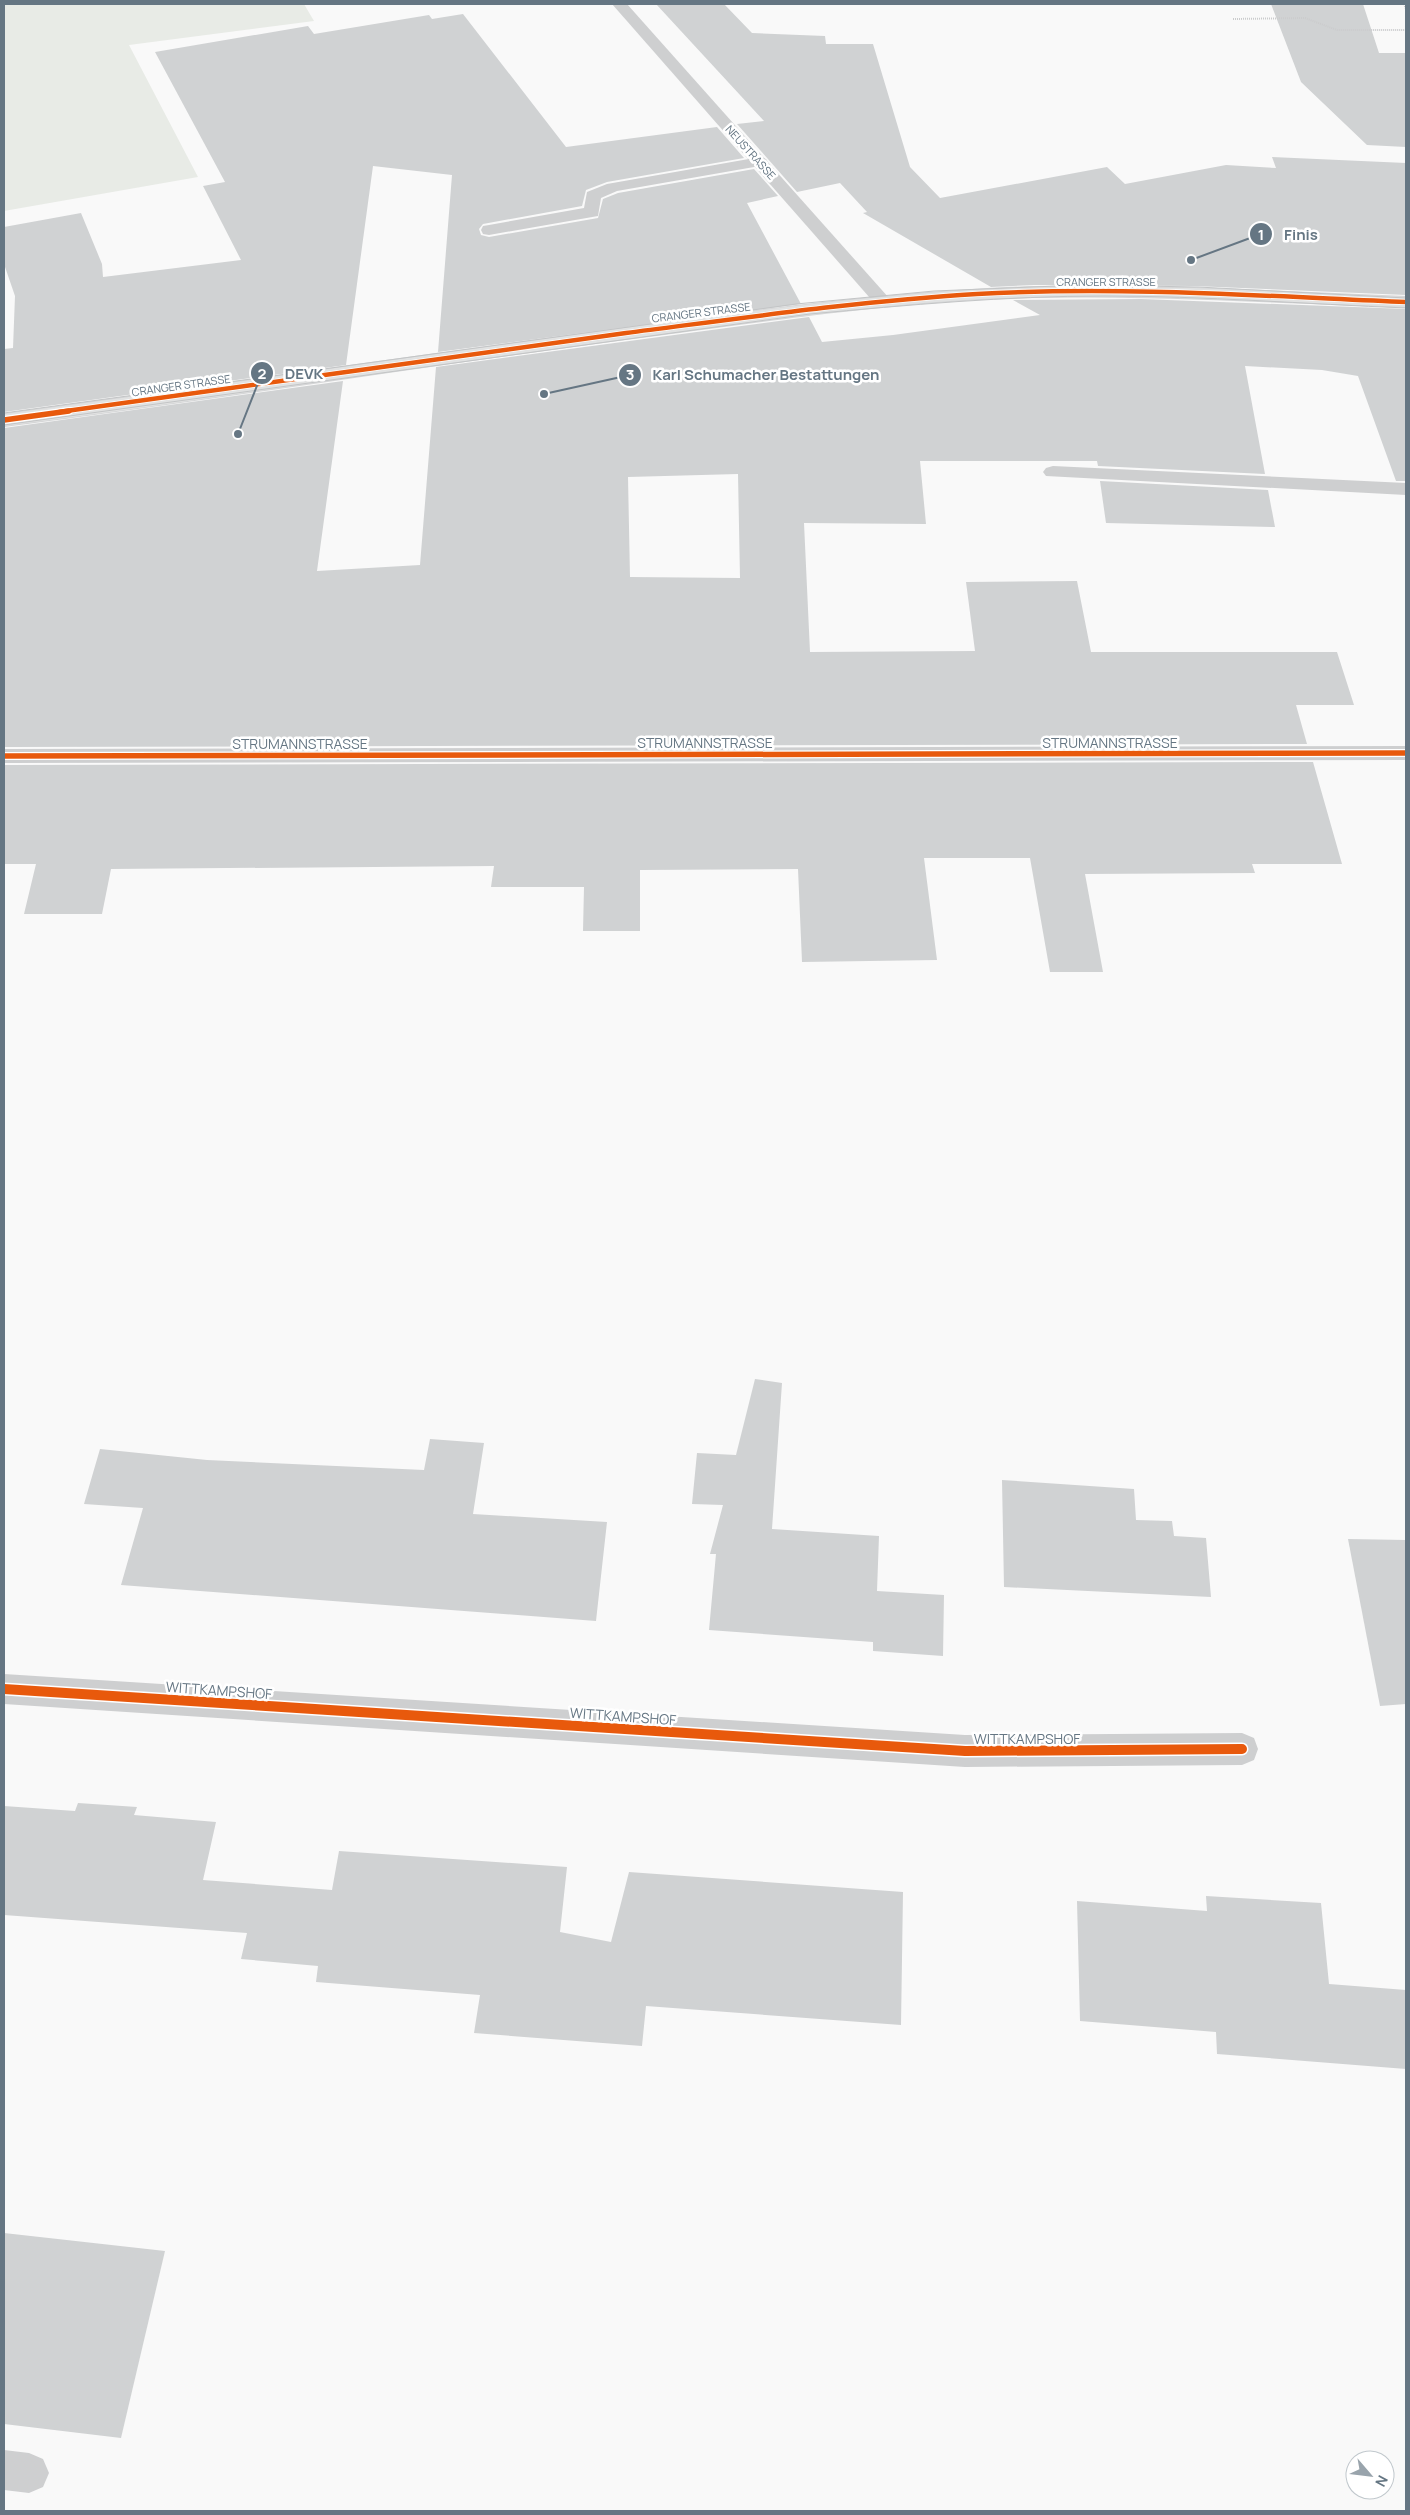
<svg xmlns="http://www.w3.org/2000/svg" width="1410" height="2515" font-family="Manrope,sans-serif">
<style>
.green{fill:#e8ebe6}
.building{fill:#d0d2d3;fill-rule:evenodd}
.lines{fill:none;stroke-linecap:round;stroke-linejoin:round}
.secondary-casing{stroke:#d5d6d7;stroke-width:2}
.path{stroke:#cbcccd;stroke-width:2;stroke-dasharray:1 1;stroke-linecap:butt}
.service{fill:#cecfd0;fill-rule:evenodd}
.minor{fill:#cecfd0;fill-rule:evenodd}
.secondary{fill:#e1e2e2;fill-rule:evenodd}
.tram{stroke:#c3c5c6;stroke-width:1}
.cycleway-far2-casing{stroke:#fff;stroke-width:6}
.cycleway-far1-casing{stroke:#fff;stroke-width:8}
.cycleway-casing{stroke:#fff;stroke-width:13}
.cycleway-far2{stroke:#e8590c;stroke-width:4.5}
.cycleway-far1{stroke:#e8590c;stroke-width:5.5}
.cycleway{stroke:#e8590c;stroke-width:10}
.labels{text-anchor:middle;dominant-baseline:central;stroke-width:5;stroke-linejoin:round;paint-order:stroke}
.far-street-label{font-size:11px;fill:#657683;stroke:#fff}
.street-label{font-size:14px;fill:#657683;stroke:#fff}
.leader{fill:none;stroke:#657683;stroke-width:2}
.callout-dot{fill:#657683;stroke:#fff;stroke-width:2}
.mark-label{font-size:15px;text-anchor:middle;font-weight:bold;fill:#fff}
.callout-label{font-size:15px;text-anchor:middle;font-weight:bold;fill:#657683;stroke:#fff;stroke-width:5;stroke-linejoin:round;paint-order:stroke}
</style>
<rect width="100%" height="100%" fill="#f9f9f9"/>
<path class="green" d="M 4,4 L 304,4 L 314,21 L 129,45 L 198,177 L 4,211 Z"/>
<g class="building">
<path d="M 656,4 L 724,4 L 752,33 L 825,36 L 826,44 L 873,44 L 910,167 L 940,198 L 1107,167 L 1125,184 L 1226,165 L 1276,168 L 1272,157 L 1406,163 L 1406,295 L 1194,286 L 1034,285 L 991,287 L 863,213 L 867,212 L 840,183 L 797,192 L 737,124 L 764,121 Z"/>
<path d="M 1271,4 L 1363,4 L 1379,53 L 1406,53 L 1406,147 L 1367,145 L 1301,82 Z"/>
<path d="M 463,14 L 566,147 L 717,127 L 744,158 L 607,182 L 586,190 L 582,206 L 483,224 L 479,229 L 481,235 L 489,237 L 598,218 L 603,199 L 618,193 L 754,169 L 778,196 L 747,203 L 801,304 L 438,352 L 452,175 L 373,166 L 346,365 L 4,412 L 4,349 L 13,348 L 15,296 L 4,264 L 4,227 L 81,213 L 102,264 L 103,277 L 241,260 L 203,186 L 225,182 L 155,52 L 308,26 L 314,34 L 429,15 L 432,19 Z"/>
<path d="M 1141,299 L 1406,309 L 1406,481 L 1396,481 L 1358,376 L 1322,370 L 1245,366 L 1265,474 L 1098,466 L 1097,461 L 920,461 L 926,524 L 804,523 L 810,652 L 975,651 L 966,582 L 1077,581 L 1091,652 L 1337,652 L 1354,705 L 1296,705 L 1307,744 L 4,747 L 4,428 L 343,381 L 317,571 L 420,565 L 436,367 L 809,317 L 822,342 L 893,335 L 1040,315 L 1013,300 ZM 738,474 L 740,578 L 630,577 L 628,477 Z"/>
<path d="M 1100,481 L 1268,490 L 1275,527 L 1106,523 Z"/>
<path d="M 1313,762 L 1342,864 L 1252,864 L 1255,873 L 1085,874 L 1103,972 L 1050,972 L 1030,858 L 924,858 L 937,960 L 802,962 L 798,869 L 640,870 L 640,931 L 583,931 L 584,887 L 491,887 L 494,866 L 111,869 L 102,914 L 24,914 L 36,864 L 4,864 L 4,765 Z"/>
<path d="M 755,1379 L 782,1383 L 772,1529 L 879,1536 L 877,1591 L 944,1595 L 943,1656 L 873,1651 L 873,1642 L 709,1630 L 716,1554 L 710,1554 L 723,1505 L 692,1504 L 697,1453 L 736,1455 Z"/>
<path d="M 430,1439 L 484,1443 L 473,1514 L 607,1522 L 596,1621 L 121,1585 L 143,1508 L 84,1504 L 100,1449 L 207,1460 L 424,1470 Z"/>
<path d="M 1002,1480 L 1134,1489 L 1136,1520 L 1172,1521 L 1174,1536 L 1206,1538 L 1211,1597 L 1004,1587 Z"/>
<path d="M 1348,1539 L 1406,1540 L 1406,1704 L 1380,1706 Z"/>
<path d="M 78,1803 L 137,1807 L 134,1815 L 216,1822 L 203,1880 L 332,1890 L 339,1851 L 567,1867 L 560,1932 L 611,1942 L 629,1872 L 903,1892 L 901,2025 L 646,2006 L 642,2046 L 474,2033 L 480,1995 L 316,1982 L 318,1966 L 241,1959 L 247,1933 L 4,1915 L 4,1806 L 75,1811 Z"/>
<path d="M 1206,1896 L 1321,1903 L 1329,1984 L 1406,1990 L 1406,2069 L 1217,2054 L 1216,2032 L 1080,2021 L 1077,1901 L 1207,1911 Z"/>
<path d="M 4,2233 L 165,2251 L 121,2438 L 4,2424 Z"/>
</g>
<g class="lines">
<defs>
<path id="secondary" d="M 1034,287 L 1194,288 L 1406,297 L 1406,307 C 1265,302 1123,292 981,299 C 875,305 769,320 664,334 C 444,362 224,398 4,426 L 4,414 C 206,387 407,357 609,330 C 750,311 891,292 1034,287 Z"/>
</defs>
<use href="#secondary" class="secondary-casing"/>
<g class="path">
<path d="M 1404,4 L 1406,9"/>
<path d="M 1233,19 L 1305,18 L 1337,30 L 1406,30"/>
</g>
<g class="service">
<path d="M 760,157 L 766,159 L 768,162 L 766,165 L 617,191 L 601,198 L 598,216 L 489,235 L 483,234 L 481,230 L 483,226 L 489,225 L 584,208 L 587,192 L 607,184 Z"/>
<path d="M 1053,466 L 1406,483 L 1406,495 L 1046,476 L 1043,472 L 1046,468 Z"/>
<path d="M 4,2450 L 29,2453 L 43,2459 L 49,2473 L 43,2487 L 29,2493 L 4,2490 Z"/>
</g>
<g class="minor">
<path d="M 612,4 L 627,4 L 889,298 L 892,302 L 889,306 L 877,306 Z"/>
<path d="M 1406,746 L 1406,760 L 4,763 L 4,749 Z"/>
<path d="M 4,1674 L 965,1735 L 1242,1733 L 1254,1738 L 1258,1749 L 1254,1760 L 1242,1765 L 965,1767 L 4,1704 Z"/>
</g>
<use href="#secondary" class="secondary"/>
<g class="tram">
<path d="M 4,413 L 796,304 L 934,291 L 1082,285 L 1198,287 L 1406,298"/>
<path d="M 4,425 L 810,314 C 908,305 1006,296 1104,296 C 1205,296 1305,304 1406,308"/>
</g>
<defs>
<path id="cycleway-far2" d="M 59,412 C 248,387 437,358 626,333 C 743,318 860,301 977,294 C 1120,286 1263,296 1406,302"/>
<g id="cycleway-far1">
<path d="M 4,420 L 69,411"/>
<path d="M 4,756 L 1406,753"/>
</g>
<path id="cycleway" d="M 4,1689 L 965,1751 L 1242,1749"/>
</defs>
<use href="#cycleway-far2" class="cycleway-far2-casing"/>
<use href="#cycleway-far1" class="cycleway-far1-casing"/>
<use href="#cycleway" class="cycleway-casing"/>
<use href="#cycleway-far2" class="cycleway-far2"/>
<use href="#cycleway-far1" class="cycleway-far1"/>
<use href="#cycleway" class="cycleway"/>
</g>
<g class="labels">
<g class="far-street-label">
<text transform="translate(751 152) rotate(48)">NEUSTRASSE</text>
<text x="1106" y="281">CRANGER STRASSE</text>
<text transform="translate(701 312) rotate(-7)">CRANGER STRASSE</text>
<text transform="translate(181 385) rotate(-8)">CRANGER STRASSE</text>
</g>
<g class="street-label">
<text x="705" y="742">STRUMANNSTRASSE</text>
<text x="1110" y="742">STRUMANNSTRASSE</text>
<text x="300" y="743">STRUMANNSTRASSE</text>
<text transform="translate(219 1690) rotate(4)">WITTKAMPSHOF</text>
<text transform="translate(623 1716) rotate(4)">WITTKAMPSHOF</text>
<text x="1027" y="1738">WITTKAMPSHOF</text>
</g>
</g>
<path class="leader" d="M1191 260L1261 234M238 434L262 373M544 394L630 375"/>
<g class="callout-dot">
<circle cx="1191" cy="260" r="5"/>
<circle cx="238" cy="434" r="5"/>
<circle cx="544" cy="394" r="5"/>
<circle cx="1261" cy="234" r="12"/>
<circle cx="262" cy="373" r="12"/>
<circle cx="630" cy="375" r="12"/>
</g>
<g class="mark-label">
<text x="1261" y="240">1</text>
<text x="262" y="379">2</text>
<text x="630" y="380">3</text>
</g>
<g class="callout-label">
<text x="1301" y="240">Finis</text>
<text x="304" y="379">DEVK</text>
<text x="766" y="380">Karl Schumacher Bestattungen</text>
</g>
<rect width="1410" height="2515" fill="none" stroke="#657683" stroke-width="10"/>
<g transform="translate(1370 2475) rotate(118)"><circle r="24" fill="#ffffff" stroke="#c1c8cd"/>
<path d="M0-4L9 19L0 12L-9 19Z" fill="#99a4ac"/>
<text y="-8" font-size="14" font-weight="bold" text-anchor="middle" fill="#657683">N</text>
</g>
</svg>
